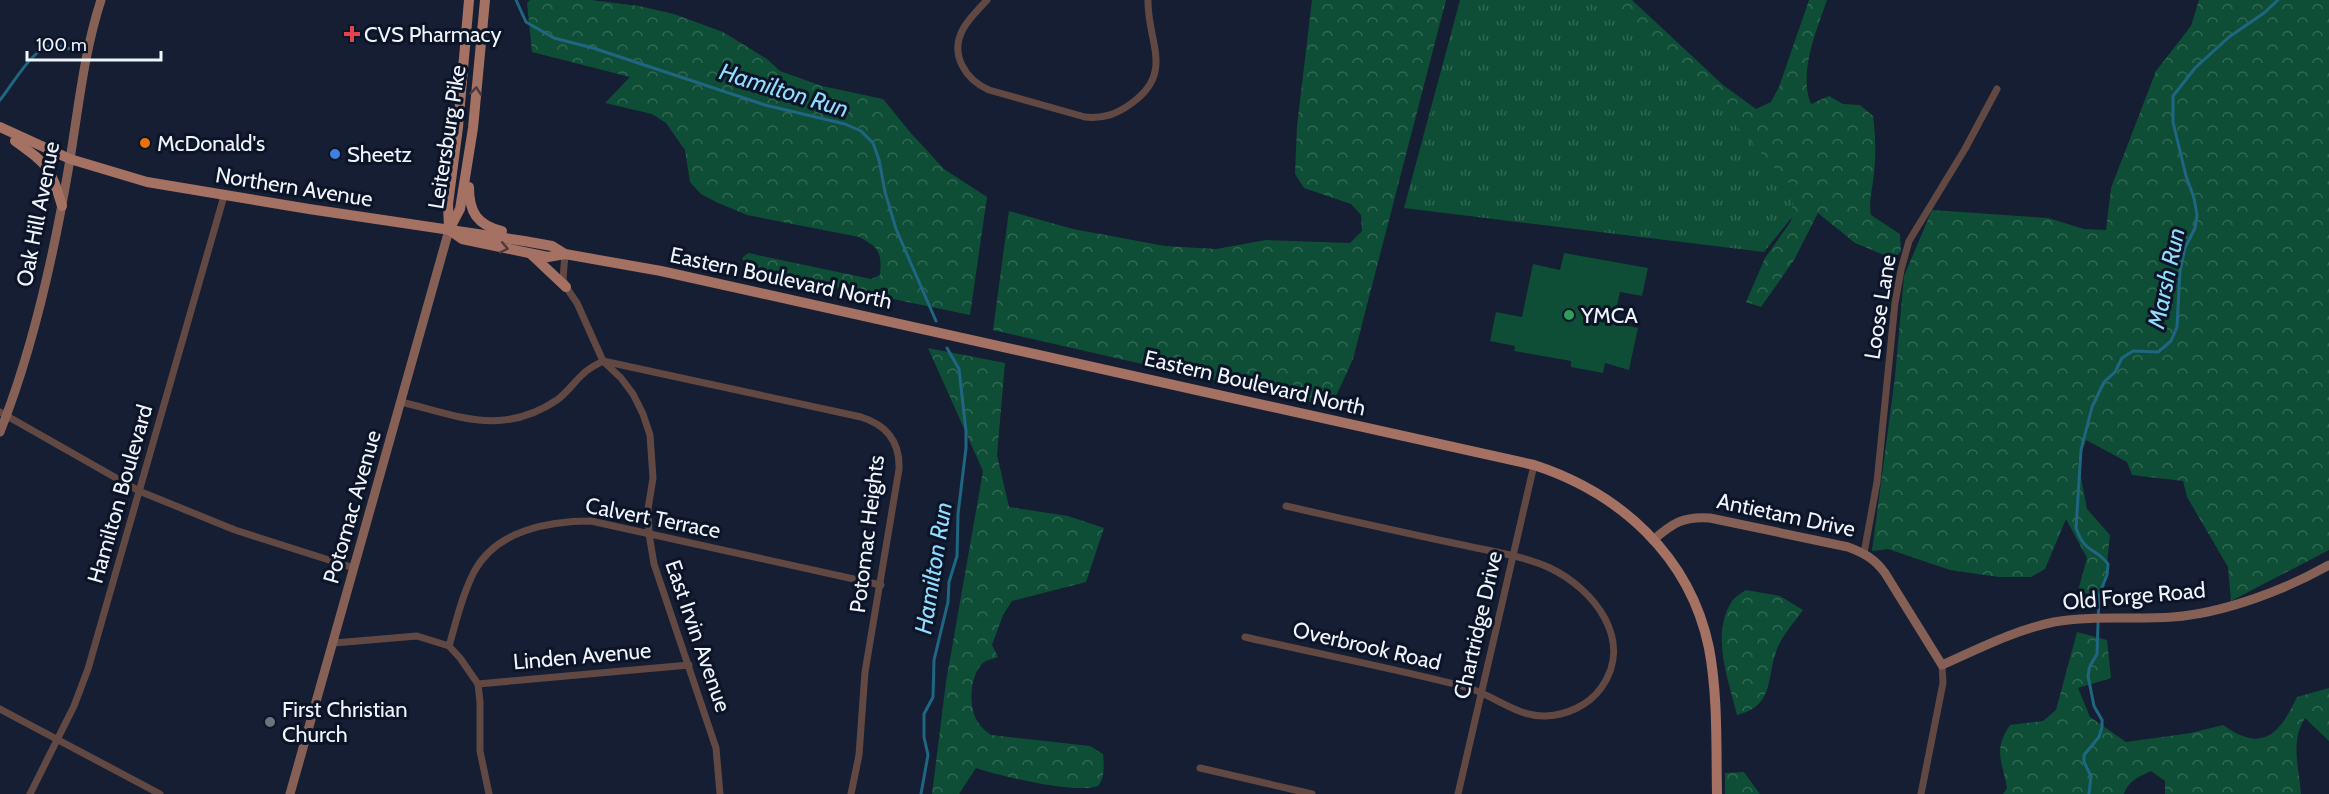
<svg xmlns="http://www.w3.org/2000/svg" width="2329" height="794" font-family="Cabin,sans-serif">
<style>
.grass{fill:url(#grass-tufts)}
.forest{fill:url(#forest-crowns)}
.pitch{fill:#0e4e36}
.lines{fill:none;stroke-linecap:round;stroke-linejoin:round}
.stream{stroke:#1f6682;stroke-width:3}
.street{stroke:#624842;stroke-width:7}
.secondary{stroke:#876055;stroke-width:9}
.primary{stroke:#a47163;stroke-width:10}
.oneway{stroke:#493a3f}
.health-dot{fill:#e0444e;stroke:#0c1527;stroke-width:2}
.food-dot{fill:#e8710a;stroke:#0c1527;stroke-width:2}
.shop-dot{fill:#3f7fe0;stroke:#0c1527;stroke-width:2}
.leisure-dot{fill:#2e9e5b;stroke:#0c1527;stroke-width:2}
.worship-dot{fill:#6b7280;stroke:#0c1527;stroke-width:2}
.labels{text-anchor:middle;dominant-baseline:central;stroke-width:6;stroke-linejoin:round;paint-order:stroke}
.poi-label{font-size:22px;fill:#f0f4fc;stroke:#0c1527;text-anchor:start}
.street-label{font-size:22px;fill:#f0f4fc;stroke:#0c1527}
.water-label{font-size:24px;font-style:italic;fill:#91dcff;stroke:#0c1527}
</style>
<defs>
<pattern id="grass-tufts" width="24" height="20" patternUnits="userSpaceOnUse" patternTransform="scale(1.5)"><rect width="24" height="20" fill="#0e4e36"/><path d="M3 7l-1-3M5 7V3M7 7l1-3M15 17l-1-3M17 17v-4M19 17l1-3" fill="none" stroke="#316854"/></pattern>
<pattern id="forest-crowns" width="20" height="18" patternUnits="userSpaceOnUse" patternTransform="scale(1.5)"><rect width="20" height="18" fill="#0e4e36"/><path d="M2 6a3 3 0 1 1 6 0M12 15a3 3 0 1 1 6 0" fill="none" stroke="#316854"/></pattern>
</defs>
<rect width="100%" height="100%" fill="#151e32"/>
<path class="grass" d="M 1460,0 L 1613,0 L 1823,178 L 1764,252 L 1404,208 Z"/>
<g class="forest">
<path d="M 530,0 L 591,0 L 639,6 L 674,14 L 723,32 L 767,59 L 780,71 L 822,86 L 883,99 L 910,132 L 944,169 L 987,197 L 970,315 L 749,269 L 742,258 L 748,253 L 871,279 L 880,275 C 882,253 879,247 859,237 L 747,215 L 716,202 L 701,194 L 690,182 L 685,150 L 666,123 L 652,114 L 605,103 L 630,77 L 532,52 L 527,3 Z"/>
<path d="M 1312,0 L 1446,0 L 1353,359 L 1331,407 L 993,330 L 1009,211 L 1073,229 L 1165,246 L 1216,249 L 1266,240 L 1350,243 L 1362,231 L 1361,215 L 1351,204 L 1304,188 L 1295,174 L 1297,126 Z"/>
<path d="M 1603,0 L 1632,0 L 1723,85 L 1756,109 L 1771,102 L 1779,87 L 1809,0 L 1827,0 C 1817,29 1798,74 1811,104 L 1829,96 L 1843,104 L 1860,105 L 1873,116 C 1876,137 1876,161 1873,182 C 1871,194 1869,202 1871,215 L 1900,234 L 1901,251 L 1894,259 L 1855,243 L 1818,213 L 1794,260 L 1761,307 L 1746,302 L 1765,258 L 1791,221 L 1794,189 L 1660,43 Z"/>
<path d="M 2199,0 L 2329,0 L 2329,550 L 2231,601 L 2228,567 L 2187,497 L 2183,481 L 2132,475 L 2127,462 L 2086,440 L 2078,462 L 2087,509 L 2110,535 L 2103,599 L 2078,591 L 2087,558 L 2066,519 L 2045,569 L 2031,577 L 1999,577 L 1950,570 L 1888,549 L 1872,551 L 1895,377 L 1904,276 L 1932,210 L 2048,218 L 2084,229 L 2106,230 L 2111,188 L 2156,71 L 2191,26 Z"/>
<path d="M 928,348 L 1005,363 L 997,455 L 1009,507 L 1068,516 L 1104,528 L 1086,582 L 1012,601 L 1003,615 L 992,645 L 998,657 C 993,659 985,660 981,665 C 969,679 968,711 980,725 C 983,729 987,732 991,735 L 1090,746 L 1103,754 C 1104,764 1105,778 1098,786 C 1076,794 1003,777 976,768 L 959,794 L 932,794 L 946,682 L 983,471 Z"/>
<path d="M 1746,590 L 1780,596 L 1803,610 C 1794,623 1783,634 1777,649 C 1766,678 1775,706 1737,715 C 1729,681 1710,635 1732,601 C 1735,597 1741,593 1746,590 Z"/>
<path d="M 2077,632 L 2107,640 L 2111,678 L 2078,688 L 2090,717 L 2126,742 L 2191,733 L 2223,725 C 2262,753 2279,735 2297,697 L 2329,688 L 2329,741 L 2305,718 C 2290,742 2299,767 2301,794 L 2165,794 L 2165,781 L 2151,771 C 2140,776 2128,781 2124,794 L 2003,794 L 2007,788 C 2002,760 1993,750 2010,725 L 2043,721 L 2056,710 Z"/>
<path d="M 1744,772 L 1760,794 L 1725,794 L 1725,773 Z"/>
</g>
<path class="pitch" d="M 1564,253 L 1648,268 L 1642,296 L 1620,292 L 1613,323 L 1638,328 L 1629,370 L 1605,363 L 1603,373 L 1571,367 L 1571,361 L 1514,351 L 1515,346 L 1490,341 L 1496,312 L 1522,317 L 1533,264 L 1560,270 Z"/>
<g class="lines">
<g class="stream">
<path d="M 516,0 L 526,22 L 554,38 L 593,48 L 765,105 L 845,124 L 861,131 L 873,143 L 879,160 L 885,192 L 896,229 L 936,321"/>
<path d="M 0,100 C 11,86 29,56 44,48 C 54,43 64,47 73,50"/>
<path d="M 921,794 L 928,755 L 924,737 L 924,714 L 933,697 L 934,660 L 948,602 L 949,582 L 957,556 L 958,514 L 966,448 L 966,431 L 959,369 L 947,348"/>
<path d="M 2089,794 L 2091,776 L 2084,762 L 2084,755 L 2099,737 L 2102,727 L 2102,720 L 2094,706 L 2088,676 L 2090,666 L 2097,654 L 2099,595 L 2107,575 L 2108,564 C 2095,547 2085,554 2076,528 L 2081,450 L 2092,407 L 2104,382 L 2115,372 L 2122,358 L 2133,351 L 2158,352 L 2171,341 L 2177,327 L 2180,271 L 2185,248 L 2195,228 L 2197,215 L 2194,198 L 2186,176 L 2173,122 L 2173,96 L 2195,68 L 2229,37 L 2264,13 L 2278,0"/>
</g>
<g class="street">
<path d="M 987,0 C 979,9 969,18 963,29 C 949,55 966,80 989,90 L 1085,117 C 1104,119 1117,114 1132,103 C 1175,72 1147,41 1148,0"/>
<path d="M 565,254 L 563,279 L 566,287 L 577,303 L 603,361 L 621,378 L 633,394 L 643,414 L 650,435 L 653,478 L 648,509 L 649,534 L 654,564 L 716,748 L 720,794"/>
<path d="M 603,361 L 861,417 C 887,425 900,442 899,469 L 865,672 L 859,755 L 851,794"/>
<path d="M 401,402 C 459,416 502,437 557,400 C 568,392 574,382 583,374 C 589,368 596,365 603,361"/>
<path d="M 0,412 L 139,491 L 235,530 L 354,568"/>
<path d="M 1864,553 L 1877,482 L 1895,303 L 1901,270 L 1909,241 L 1965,149 L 1997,89"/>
<path d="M 1245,637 C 1318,654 1393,668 1466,687 C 1494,695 1516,717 1546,716 C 1567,715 1589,705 1601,688 C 1635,641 1594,589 1550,568 C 1522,555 1488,551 1458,544 C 1401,532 1343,519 1286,506"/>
<path d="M 334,643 L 417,636 L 449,646 L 460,658 L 478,684 L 480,702 L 480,751 L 489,794"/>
<path d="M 449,646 C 456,622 462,595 474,572 C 496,530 549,521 591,521 L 881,585"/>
<path d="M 478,684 L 689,665"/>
<path d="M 0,709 L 160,794"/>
<path d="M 1200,768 L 1312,794"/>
<path d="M 30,794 L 74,706 L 88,669 L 224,196"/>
<path d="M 1458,794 L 1534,465"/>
<path d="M 1921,794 L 1943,683 L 1942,665"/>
</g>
<g class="secondary">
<path d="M 0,432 C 33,349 53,259 68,171 C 78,114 83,55 101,0"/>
<path d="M 1653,540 C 1673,523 1683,516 1710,518 L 1848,547 C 1864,553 1875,559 1885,573 L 1942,665 C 1978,649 2015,630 2054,622 C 2093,615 2133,620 2173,617 C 2224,613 2285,590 2329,565"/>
<path d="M 290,794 L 449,230"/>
</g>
<g class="primary">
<path d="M 0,127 L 70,159 L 147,182 L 309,209 L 524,241 L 552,246 L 565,254 L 661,271 L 1534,465 C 1620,493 1690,556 1709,648 C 1718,696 1716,745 1717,794"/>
<path d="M 15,141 C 48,165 50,166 62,206"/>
<path d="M 469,187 C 469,212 477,225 502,231"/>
<path d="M 449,229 L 448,204 L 458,127 L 469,0"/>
<path d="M 449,230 L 460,209 L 473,128 L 485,0"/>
<path d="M 449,230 L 462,239 L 548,257 L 565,254"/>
<path d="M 531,254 L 566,287"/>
</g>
</g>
<defs><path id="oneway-chevron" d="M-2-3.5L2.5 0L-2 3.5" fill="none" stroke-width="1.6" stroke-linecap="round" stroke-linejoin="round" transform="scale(1.5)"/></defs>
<g class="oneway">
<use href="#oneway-chevron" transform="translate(476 91) rotate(-84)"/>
<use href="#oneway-chevron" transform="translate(504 248) rotate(12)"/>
</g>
<path class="health-dot" d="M349 25h6v6h6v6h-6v6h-6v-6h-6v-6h6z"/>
<circle class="food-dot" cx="145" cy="143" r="6"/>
<circle class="shop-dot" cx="335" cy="154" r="6"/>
<circle class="leisure-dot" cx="1569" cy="315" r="6"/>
<circle class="worship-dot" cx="270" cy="722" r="6"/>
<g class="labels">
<g class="poi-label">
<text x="364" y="34">CVS Pharmacy</text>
<text x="157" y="143">McDonald's</text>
<text x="347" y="154">Sheetz</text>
<text x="1581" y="315">YMCA</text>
<text x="282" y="709">First Christian<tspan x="282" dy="25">Church</tspan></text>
</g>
<g class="street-label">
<text transform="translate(447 137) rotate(-81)">Leitersburg Pike</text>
<text transform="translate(294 187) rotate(9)">Northern Avenue</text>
<text transform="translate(38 214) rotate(-79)">Oak Hill Avenue</text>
<text transform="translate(781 278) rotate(12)">Eastern Boulevard North</text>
<text transform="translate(1880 307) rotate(-81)">Loose Lane</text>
<text transform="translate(1255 383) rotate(13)">Eastern Boulevard North</text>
<text transform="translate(120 494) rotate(-74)">Hamilton Boulevard</text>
<text transform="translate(352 507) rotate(-74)">Potomac Avenue</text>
<text transform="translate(1786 515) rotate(12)">Antietam Drive</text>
<text transform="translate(653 518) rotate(11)">Calvert Terrace</text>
<text transform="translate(867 534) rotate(-83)">Potomac Heights</text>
<text transform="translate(2134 596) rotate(-5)">Old Forge Road</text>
<text transform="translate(1478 625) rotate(-77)">Chartridge Drive</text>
<text transform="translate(698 636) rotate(71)">East Irvin Avenue</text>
<text transform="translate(1367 646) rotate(13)">Overbrook Road</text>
<text transform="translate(582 656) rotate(-5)">Linden Avenue</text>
</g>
<g class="water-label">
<text transform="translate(784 90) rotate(17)">Hamilton Run</text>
<text transform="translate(2166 278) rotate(-78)">Marsh Run</text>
<text transform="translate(933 568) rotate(-81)">Hamilton Run</text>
</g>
</g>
<path d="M27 51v9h134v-9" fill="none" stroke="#f0f4fc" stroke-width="3"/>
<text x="36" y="51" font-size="18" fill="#f0f4fc" stroke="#0c1527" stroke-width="4.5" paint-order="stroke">100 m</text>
</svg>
